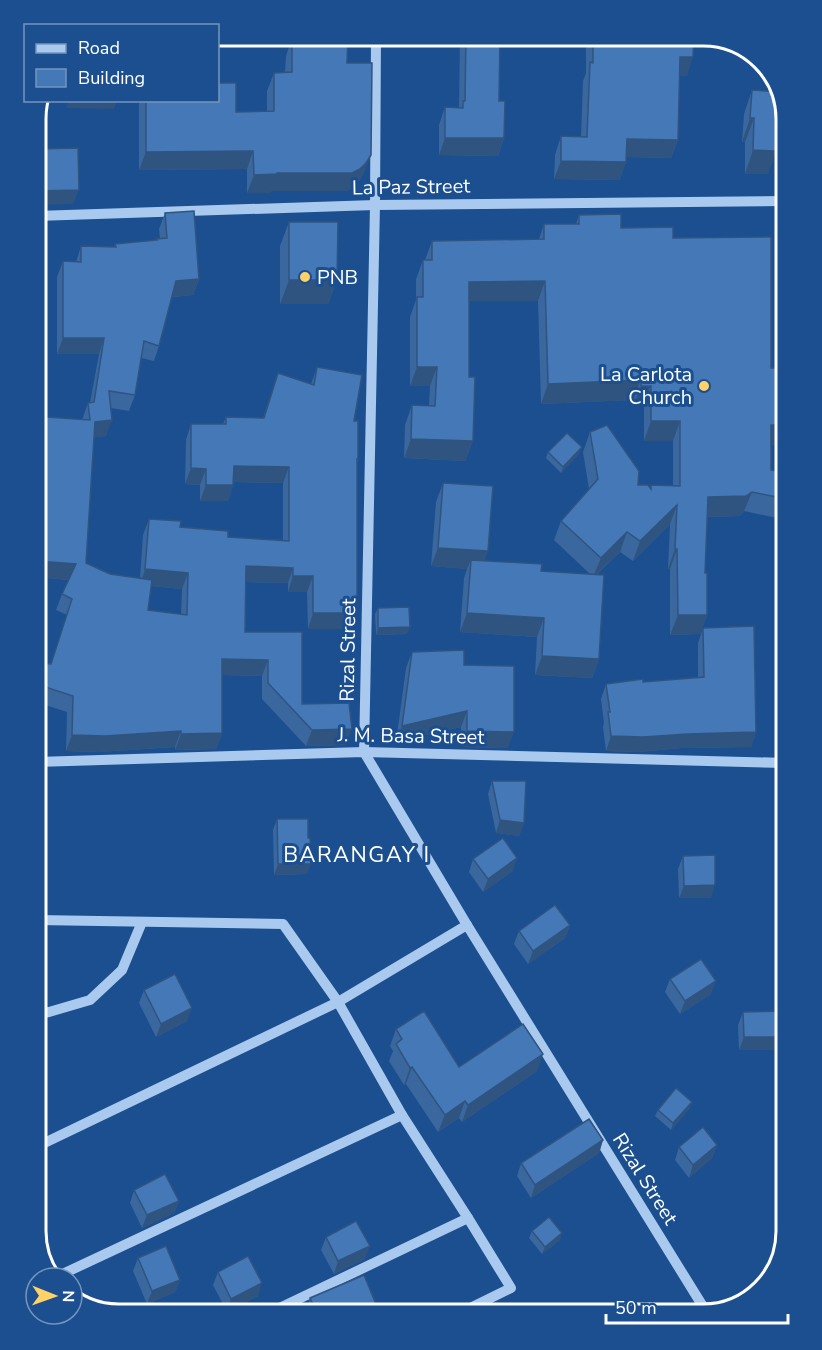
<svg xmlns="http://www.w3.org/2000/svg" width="822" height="1350" font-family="'Nunito Sans',sans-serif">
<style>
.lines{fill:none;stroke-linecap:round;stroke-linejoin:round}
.minor{stroke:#a9c9ee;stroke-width:10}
.wall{fill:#3a679d;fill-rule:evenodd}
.shaded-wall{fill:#305480}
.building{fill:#4478b7;stroke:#305480;stroke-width:1.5}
.poi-dot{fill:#ffd166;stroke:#1b4f8f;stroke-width:2}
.labels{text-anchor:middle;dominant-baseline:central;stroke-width:6;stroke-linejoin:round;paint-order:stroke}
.street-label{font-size:20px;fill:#fff;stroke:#1b4f8f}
.poi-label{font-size:20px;fill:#fff;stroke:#1b4f8f;text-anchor:start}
.quarter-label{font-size:22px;letter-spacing:1.5px;fill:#fff;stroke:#1b4f8f}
.rim{fill:none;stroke:#fff;stroke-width:3}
</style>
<rect width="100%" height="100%" fill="#1b4f8f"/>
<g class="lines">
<g class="minor">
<path d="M 376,36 L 375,205 L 364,752 L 467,925 L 707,1313"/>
<path d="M 36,216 L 375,205 L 786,201"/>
<path d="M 36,762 L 364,752 L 786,763"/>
<path d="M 36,920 L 283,924 L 338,1002 L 402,1115 L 468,1218 L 511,1288 L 458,1314"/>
<path d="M 36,1014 L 49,1012 L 90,1000 L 122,970 L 142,922"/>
<path d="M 36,1147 L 338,1002 L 467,925"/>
<path d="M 39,1245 L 53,1277"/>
<path d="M 54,1278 L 402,1115"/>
<path d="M 267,1314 L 468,1218"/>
</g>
</g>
<g class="wall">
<path d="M 460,36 L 500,36 L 499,101 L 504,138 L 498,156 L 439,155 L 439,125 L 445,107 L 459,108 Z"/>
<path d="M 583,36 L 694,36 L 687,76 L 679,75 L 678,140 L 671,158 L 626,157 L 620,180 L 554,179 L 555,155 L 561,136 L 581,137 L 583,81 L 586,73 L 586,44 L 583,44 Z"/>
<path d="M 292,38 L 347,63 L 364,173 L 359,181 L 353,187 L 346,191 L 271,191 L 270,193 L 247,193 L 247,169 L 139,170 L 139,100 L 218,100 L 236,112 L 267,111 L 267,91 L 274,73 L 285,72 L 286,56 Z"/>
<path d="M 752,90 L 786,119 L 786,142 L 777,142 L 768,174 L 745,174 L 745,142 L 742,142 L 744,114 Z"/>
<path d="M 165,213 L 199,279 L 193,295 L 172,297 L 159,346 L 154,361 L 141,358 L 135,395 L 129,411 L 111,408 L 106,436 L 94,437 L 86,563 L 110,574 L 140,578 L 143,535 L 149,519 L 180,527 L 228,537 L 283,540 L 283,483 L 234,482 L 233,485 L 228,501 L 200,501 L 200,485 L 185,484 L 186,440 L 191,424 L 223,424 L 226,417 L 263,418 L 278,373 L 311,384 L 317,367 L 354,421 L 358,459 L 357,463 L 357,613 L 352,629 L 308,629 L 307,592 L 288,592 L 288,583 L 246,582 L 245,632 L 302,704 L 346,745 L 306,746 L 262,699 L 262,676 L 222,675 L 222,733 L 216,749 L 175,750 L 175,747 L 99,752 L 66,751 L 67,712 L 36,702 L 36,663 L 51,664 L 67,615 L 56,610 L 62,594 L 69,580 L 36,577 L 36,489 L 40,433 L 46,417 L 82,420 L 88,403 L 90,403 L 99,354 L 57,354 L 57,277 L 63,261 L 76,262 L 81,246 L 114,247 L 115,244 L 156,241 L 160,239 L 159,229 ZM 151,586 L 182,589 L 181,615 L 148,610 Z"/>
<path d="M 579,215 L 621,228 L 673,238 L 771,368 L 786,445 L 771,445 L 771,470 L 786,473 L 786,520 L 744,511 L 739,516 L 707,517 L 705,573 L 707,615 L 700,634 L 670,635 L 670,569 L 668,569 L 670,524 L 633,561 L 620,552 L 597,574 L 599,659 L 592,678 L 535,675 L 537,637 L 460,632 L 464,578 L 467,569 L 431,566 L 436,502 L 443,483 L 485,561 L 541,571 L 590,574 L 554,540 L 561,521 L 589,489 L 583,452 L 590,432 L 638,485 L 650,488 L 651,485 L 673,486 L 673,441 L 644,441 L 644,405 L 633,405 L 633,400 L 541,404 L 538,301 L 469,301 L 469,377 L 473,441 L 465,461 L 404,458 L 405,425 L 412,405 L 429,406 L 430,386 L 410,386 L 410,317 L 416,300 L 416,279 L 423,260 L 425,260 L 432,241 L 539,239 L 544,224 L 576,224 Z"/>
<path d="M 289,222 L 337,280 L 328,304 L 280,304 L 280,246 Z"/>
<path d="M 548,452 L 579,454 L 561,473 L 546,458 Z"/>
<path d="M 378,608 L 407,634 L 376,635 L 375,614 Z"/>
<path d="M 703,628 L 756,732 L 751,747 L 682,748 L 638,752 L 606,751 L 603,727 L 604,723 L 601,699 L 606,684 L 698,678 L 698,643 Z"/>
<path d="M 412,652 L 464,665 L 508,748 L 461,747 L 461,727 L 396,742 L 406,668 Z"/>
<path d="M 492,781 L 524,823 L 519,836 L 496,833 L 488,794 Z"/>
<path d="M 277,819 L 307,874 L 274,875 L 273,830 Z"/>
<path d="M 683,856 L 711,898 L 679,898 L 678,869 Z"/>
<path d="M 473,859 L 513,871 L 483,892 L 469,872 Z"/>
<path d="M 570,925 L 565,938 L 528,964 L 514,944 L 519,931 Z"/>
<path d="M 670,979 L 711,994 L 680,1014 L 665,992 Z"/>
<path d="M 144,990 L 187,1021 L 156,1037 L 139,1003 Z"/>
<path d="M 743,1012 L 786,1018 L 786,1050 L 739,1050 L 738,1025 Z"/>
<path d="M 396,1029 L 459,1067 L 537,1071 L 462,1122 L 459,1118 L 438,1132 L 406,1084 L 404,1085 L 389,1061 L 393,1051 L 390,1046 Z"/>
<path d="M 690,1108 L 671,1130 L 655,1116 L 658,1110 Z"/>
<path d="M 603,1140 L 599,1153 L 531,1198 L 517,1176 L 521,1163 Z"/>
<path d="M 717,1145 L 712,1158 L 689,1178 L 675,1160 L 679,1147 Z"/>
<path d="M 134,1190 L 179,1201 L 174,1213 L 142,1228 L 130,1203 Z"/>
<path d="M 532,1231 L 560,1240 L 542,1254 L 529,1238 Z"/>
<path d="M 326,1237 L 365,1259 L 334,1274 L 321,1250 Z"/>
<path d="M 138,1258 L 180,1280 L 175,1292 L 147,1304 L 133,1271 Z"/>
<path d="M 218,1272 L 258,1296 L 227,1312 L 213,1285 Z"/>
<path d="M 310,1298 L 380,1314 L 305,1314 Z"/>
</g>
<g class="shaded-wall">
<path d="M 586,36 L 589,36 L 586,44 L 583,44 Z"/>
<path d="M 680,57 L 693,57 L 687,76 L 673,75 Z"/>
<path d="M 69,100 L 117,100 L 114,109 L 66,108 Z"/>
<path d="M 750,118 L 754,118 L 745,142 L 742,142 Z"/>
<path d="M 777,118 L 786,118 L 786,142 L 768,142 Z"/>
<path d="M 445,138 L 504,138 L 498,156 L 439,155 Z"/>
<path d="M 627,139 L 678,140 L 671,158 L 620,157 Z"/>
<path d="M 753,150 L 776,151 L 768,174 L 745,174 Z"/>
<path d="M 253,151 L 247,169 L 139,170 L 146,152 Z"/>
<path d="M 371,155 L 364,173 L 359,181 L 353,187 L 346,191 L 271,191 L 270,193 L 247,193 L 254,175 L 277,173 Z"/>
<path d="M 561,161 L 626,162 L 620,180 L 554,179 Z"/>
<path d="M 79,190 L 73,204 L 36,205 L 36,193 L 37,191 Z"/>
<path d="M 199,279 L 193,295 L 171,297 L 176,281 Z"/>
<path d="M 289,280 L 337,280 L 328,304 L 280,304 Z"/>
<path d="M 545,281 L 538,301 L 462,301 L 469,282 Z"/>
<path d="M 63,338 L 104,338 L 99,354 L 57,354 Z"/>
<path d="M 417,367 L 437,367 L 430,386 L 410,386 Z"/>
<path d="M 641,380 L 633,400 L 541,404 L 548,384 Z"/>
<path d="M 641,386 L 651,386 L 644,405 L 633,405 Z"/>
<path d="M 112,420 L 106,436 L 89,438 L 95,422 Z"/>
<path d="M 651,421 L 680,421 L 673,441 L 644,441 Z"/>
<path d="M 771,425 L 786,425 L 786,445 L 764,445 Z"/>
<path d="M 411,439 L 473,441 L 465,461 L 404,458 Z"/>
<path d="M 582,447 L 579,454 L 561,473 L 563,467 Z"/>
<path d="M 234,466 L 289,467 L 283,483 L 228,482 Z"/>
<path d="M 191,468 L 206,469 L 200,485 L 185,484 Z"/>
<path d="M 206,485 L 233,485 L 228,501 L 200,501 Z"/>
<path d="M 752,492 L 744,511 L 739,516 L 701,517 L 708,497 Z"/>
<path d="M 677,505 L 670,524 L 633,561 L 640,541 Z"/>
<path d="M 627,532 L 620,552 L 593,577 L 601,558 Z"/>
<path d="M 438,548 L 488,551 L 482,570 L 471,560 L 467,569 L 431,566 Z"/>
<path d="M 675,549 L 677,549 L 670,569 L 668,569 Z"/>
<path d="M 36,561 L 76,564 L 70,580 L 36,577 Z"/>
<path d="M 246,566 L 293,568 L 288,583 L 241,582 Z"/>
<path d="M 145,569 L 188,573 L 182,589 L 140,585 Z"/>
<path d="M 293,576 L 313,576 L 307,592 L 288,592 Z"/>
<path d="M 313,613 L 357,613 L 352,629 L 308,629 Z"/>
<path d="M 467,613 L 544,618 L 537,637 L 460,632 Z"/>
<path d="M 678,615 L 707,615 L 700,634 L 670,635 Z"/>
<path d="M 410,627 L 407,634 L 376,635 L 378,628 Z"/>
<path d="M 542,656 L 599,659 L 592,678 L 535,675 Z"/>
<path d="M 222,659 L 268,660 L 262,676 L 217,675 Z"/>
<path d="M 467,711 L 461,727 L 396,742 L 402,726 Z"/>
<path d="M 352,729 L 346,745 L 306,746 L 312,730 Z"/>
<path d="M 181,731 L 175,747 L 99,752 L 66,751 L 72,735 Z"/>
<path d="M 467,731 L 514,732 L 508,748 L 461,747 Z"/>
<path d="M 756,732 L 751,747 L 682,748 L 638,752 L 606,751 L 611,736 Z"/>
<path d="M 222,733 L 216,749 L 175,750 L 181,734 Z"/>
<path d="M 500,820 L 524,823 L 519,836 L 496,833 Z"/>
<path d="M 517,858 L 513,871 L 483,892 L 488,879 Z"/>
<path d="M 278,864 L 311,864 L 307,874 L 274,875 Z"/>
<path d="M 715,885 L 711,898 L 679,898 L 684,886 Z"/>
<path d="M 570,925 L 565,938 L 528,964 L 533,951 Z"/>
<path d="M 716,981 L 711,994 L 680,1014 L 685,1001 Z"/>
<path d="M 192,1008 L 187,1021 L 156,1037 L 161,1024 Z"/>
<path d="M 744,1037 L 786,1037 L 786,1050 L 739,1050 Z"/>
<path d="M 543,1054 L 537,1071 L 462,1122 L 468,1105 Z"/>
<path d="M 412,1067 L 406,1084 L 404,1085 L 410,1068 Z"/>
<path d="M 465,1101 L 459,1118 L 438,1132 L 445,1115 Z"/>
<path d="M 692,1102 L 690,1108 L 671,1130 L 673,1123 Z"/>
<path d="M 603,1140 L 599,1153 L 531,1198 L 535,1185 Z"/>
<path d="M 717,1145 L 712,1158 L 689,1178 L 693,1165 Z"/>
<path d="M 179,1201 L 174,1213 L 142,1228 L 147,1215 Z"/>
<path d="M 562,1233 L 560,1240 L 542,1254 L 545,1247 Z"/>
<path d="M 370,1246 L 365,1259 L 334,1274 L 338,1261 Z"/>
<path d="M 180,1280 L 175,1292 L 147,1304 L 152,1291 Z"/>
<path d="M 262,1283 L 258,1296 L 227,1312 L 231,1299 Z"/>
</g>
<g class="building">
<path d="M 300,36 L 348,36 L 347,63 L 372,63 L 371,155 L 366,163 L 360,169 L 352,173 L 277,173 L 277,174 L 254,175 L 253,151 L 146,152 L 146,100 L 218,100 L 218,83 L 236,83 L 236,112 L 274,111 L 274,73 L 292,72 L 292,38 Z"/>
<path d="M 466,36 L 500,36 L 499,101 L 505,101 L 504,138 L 445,138 L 445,107 L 463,108 L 463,101 L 465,101 Z"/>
<path d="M 593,36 L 694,36 L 693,57 L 680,57 L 678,140 L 627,139 L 626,162 L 561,161 L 561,136 L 587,137 L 590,62 L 593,63 Z"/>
<path d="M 752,90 L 780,92 L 786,118 L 777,118 L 776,151 L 753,150 L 754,118 L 750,118 Z"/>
<path d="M 78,148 L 79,190 L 37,191 L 36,189 L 36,149 Z"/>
<path d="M 194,211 L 199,279 L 176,281 L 159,346 L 144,341 L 135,395 L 109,391 L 112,420 L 95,422 L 86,563 L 110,574 L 152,580 L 148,610 L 187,615 L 188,573 L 145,569 L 149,519 L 181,521 L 180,527 L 228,531 L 228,537 L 289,541 L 289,467 L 234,466 L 233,485 L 206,485 L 206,469 L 191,468 L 191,424 L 226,424 L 226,417 L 264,418 L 278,373 L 314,385 L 317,367 L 362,375 L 354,421 L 358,421 L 358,459 L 357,459 L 357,613 L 313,613 L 313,576 L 293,576 L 293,568 L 246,566 L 245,632 L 302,632 L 302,704 L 349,703 L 352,729 L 312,730 L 268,683 L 268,660 L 222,659 L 222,733 L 181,734 L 181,731 L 105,736 L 72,735 L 73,696 L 36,684 L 36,663 L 51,664 L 72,599 L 62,594 L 76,564 L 36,561 L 36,497 L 40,497 L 46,417 L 90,420 L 88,403 L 94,402 L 104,338 L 63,338 L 63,261 L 81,262 L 81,246 L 116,247 L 115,244 L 157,240 L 156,239 L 167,238 L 165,213 Z"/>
<path d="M 621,214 L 621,228 L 673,227 L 673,238 L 771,237 L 771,368 L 786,368 L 786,425 L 771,425 L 771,470 L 786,473 L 786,499 L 752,492 L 746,496 L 708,497 L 705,573 L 707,573 L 707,615 L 678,615 L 677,549 L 675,549 L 677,505 L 640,541 L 627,532 L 601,558 L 561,521 L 598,479 L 590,432 L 607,425 L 639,471 L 638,485 L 648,485 L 651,489 L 651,485 L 680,486 L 680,421 L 651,421 L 651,386 L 641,386 L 641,380 L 548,384 L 545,281 L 469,282 L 469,377 L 475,377 L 473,441 L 411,439 L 412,405 L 435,406 L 437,367 L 417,367 L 417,297 L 423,297 L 423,260 L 432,260 L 432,241 L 544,239 L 544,224 L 579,224 L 579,215 Z"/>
<path d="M 289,222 L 338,222 L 337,280 L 289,280 Z"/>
<path d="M 567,433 L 582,447 L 563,467 L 548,452 Z"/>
<path d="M 443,483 L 493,486 L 488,551 L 438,548 Z"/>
<path d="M 471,560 L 542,564 L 541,571 L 604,575 L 599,659 L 542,656 L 544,618 L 467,613 Z"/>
<path d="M 409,607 L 410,627 L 378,628 L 378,608 Z"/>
<path d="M 754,626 L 756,732 L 688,734 L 643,737 L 611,736 L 608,712 L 610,712 L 606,684 L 643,679 L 643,682 L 704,677 L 703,628 Z"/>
<path d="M 464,650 L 464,665 L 514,666 L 514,732 L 467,731 L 467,711 L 402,726 L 412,652 Z"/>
<path d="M 492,781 L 526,781 L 524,823 L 500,820 Z"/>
<path d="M 277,819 L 308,819 L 308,838 L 310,838 L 311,864 L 278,864 Z"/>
<path d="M 503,838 L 517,858 L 488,879 L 473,859 Z"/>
<path d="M 715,855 L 715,885 L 684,886 L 683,856 Z"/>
<path d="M 555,905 L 570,925 L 533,951 L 519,931 Z"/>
<path d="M 701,959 L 716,981 L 685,1001 L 670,979 Z"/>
<path d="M 175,974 L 192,1008 L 161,1024 L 144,990 Z"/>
<path d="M 424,1011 L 459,1067 L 523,1024 L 543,1054 L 468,1105 L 465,1101 L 445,1115 L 412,1067 L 410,1068 L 396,1044 L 402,1039 L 396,1029 Z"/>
<path d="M 785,1011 L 786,1037 L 744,1037 L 743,1012 Z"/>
<path d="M 676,1088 L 692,1102 L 673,1123 L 658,1110 Z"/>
<path d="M 589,1119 L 603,1140 L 535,1185 L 521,1163 Z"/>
<path d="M 703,1127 L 717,1145 L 693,1165 L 679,1147 Z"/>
<path d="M 165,1174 L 179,1201 L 147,1215 L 134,1190 Z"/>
<path d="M 549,1217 L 562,1233 L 545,1247 L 532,1231 Z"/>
<path d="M 356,1221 L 370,1246 L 338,1261 L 326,1237 Z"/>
<path d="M 166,1246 L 180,1280 L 152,1291 L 138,1258 Z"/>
<path d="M 248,1256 L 262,1283 L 231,1299 L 218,1272 Z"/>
<path d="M 364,1275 L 380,1314 L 317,1314 L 310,1298 Z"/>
<path d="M 610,1308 L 614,1314 L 601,1314 Z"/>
</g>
<g class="poi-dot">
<circle cx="305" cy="277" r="6"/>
<circle cx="704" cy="386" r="6"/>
</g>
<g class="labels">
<g class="street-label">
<text transform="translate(411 187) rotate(-1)">La Paz Street</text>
<text transform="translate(348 650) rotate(-89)">Rizal Street</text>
<text transform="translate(411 736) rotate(1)">J. M. Basa Street</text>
<text transform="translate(645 1179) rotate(58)">Rizal Street</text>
</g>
<g class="poi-label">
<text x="317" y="277">PNB</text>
<text x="692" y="374" text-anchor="end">La Carlota<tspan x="692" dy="23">Church</tspan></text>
</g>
<g class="quarter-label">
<text x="357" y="855">BARANGAY I</text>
</g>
</g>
<path d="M0 0H822V1350H0ZM119 46H703A73 73 0 0 1 776 119V1231A73 73 0 0 1 703 1304H119A73 73 0 0 1 46 1231V119A73 73 0 0 1 119 46Z" fill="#1b4f8f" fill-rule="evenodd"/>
<path class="rim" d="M119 46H703A73 73 0 0 1 776 119V1231A73 73 0 0 1 703 1304H119A73 73 0 0 1 46 1231V119A73 73 0 0 1 119 46Z"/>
<rect x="24" y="24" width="195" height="78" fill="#1b4f8f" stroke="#7695bc" stroke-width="1.5"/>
<rect x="36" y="44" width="30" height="9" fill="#a9c9ee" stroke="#7695bc" stroke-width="1.5"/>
<text x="78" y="54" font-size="18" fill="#ffffff">Road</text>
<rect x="36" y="69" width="30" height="18" fill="#4478b7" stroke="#7695bc" stroke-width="1.5"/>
<text x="78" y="84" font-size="18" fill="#ffffff">Building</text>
<g transform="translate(54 1296) rotate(91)"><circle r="28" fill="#1b4f8f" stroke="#7695bc" stroke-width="1.5"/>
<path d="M0-4.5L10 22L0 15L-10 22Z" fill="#ffd166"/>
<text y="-9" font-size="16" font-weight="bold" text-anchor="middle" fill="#ffffff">N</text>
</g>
<path d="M606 1314v9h182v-9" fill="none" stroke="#ffffff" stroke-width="3"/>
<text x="615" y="1314" font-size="18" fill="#ffffff" stroke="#1b4f8f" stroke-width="4.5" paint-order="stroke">50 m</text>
</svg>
